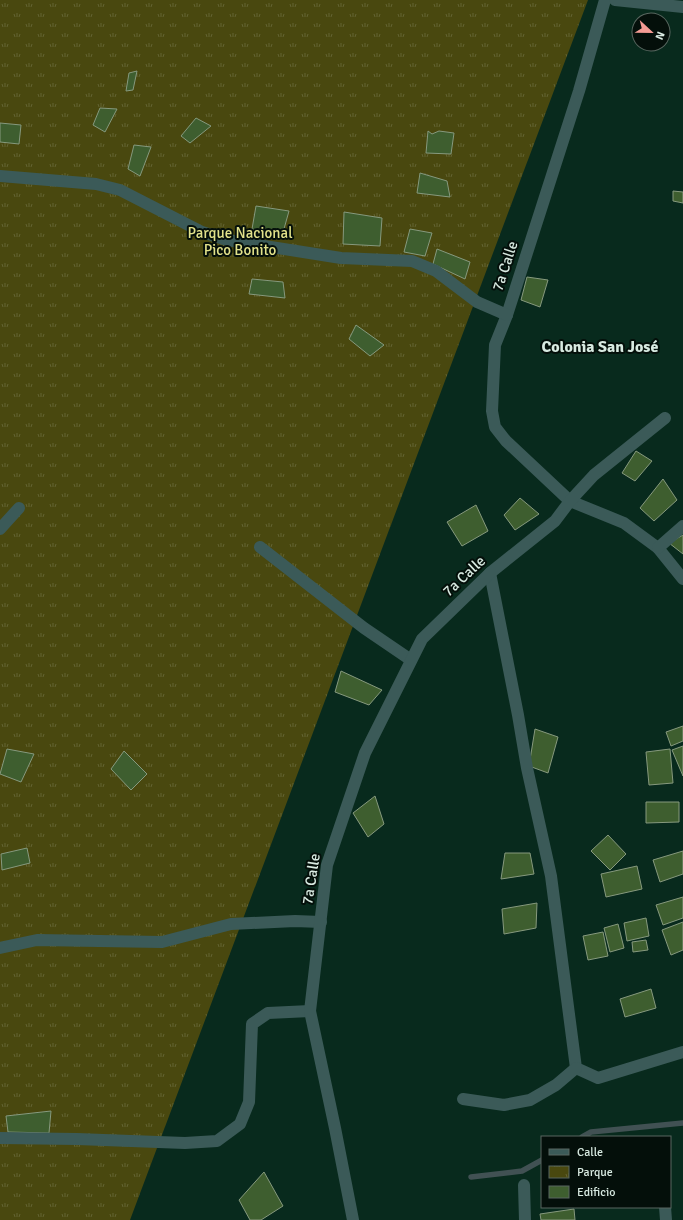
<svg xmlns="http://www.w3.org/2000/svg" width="683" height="1220" font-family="Signika,sans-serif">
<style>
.park{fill:url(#park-tufts)}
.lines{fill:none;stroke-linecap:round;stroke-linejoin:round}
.stream{stroke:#415153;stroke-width:5.5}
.building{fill:#3e5e2f;stroke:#86997e}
.minor{stroke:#3b5a58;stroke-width:12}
.labels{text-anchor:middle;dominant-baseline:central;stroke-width:4;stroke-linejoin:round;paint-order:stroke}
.park-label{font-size:15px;fill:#e2e28a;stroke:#040f0a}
.street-label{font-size:15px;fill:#d8eae1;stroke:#040f0a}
.neighbourhood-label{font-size:16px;font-weight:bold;fill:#d8eae1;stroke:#040f0a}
</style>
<defs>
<pattern id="park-tufts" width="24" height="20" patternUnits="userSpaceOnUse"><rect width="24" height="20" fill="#49480f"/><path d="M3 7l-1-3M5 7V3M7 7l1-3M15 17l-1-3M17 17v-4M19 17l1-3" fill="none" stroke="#626332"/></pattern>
</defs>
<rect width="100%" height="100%" fill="#082a1d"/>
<path class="park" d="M 0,0 L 588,0 L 130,1220 L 0,1220 Z"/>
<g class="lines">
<g class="stream">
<path d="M 582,1137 L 591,1132 L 683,1123"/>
<path d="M 471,1177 L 522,1171 L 542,1160"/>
</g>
</g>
<g class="building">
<path d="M 137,71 L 133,90 L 126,91 L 129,73 Z"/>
<path d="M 100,108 L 117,109 L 105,132 L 93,125 Z"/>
<path d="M 196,118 L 211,126 L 190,143 L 181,136 Z"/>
<path d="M 0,123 L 21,125 L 19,144 L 0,142 Z"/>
<path d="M 428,131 L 432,134 L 439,131 L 454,133 L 451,154 L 426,153 Z"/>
<path d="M 134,145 L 151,147 L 140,176 L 128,169 Z"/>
<path d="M 420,173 L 447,181 L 450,197 L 417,193 Z"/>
<path d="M 673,191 L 683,192 L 683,203 L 673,201 Z"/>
<path d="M 256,206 L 289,211 L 282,236 L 252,229 Z"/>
<path d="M 344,212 L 382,218 L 380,246 L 343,244 Z"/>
<path d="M 410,229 L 432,233 L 425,256 L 404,252 Z"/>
<path d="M 437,249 L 470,262 L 465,279 L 433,264 Z"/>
<path d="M 527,277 L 548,280 L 540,307 L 521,300 Z"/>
<path d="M 252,279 L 283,282 L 285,298 L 249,294 Z"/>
<path d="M 356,325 L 384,345 L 370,356 L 349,339 Z"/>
<path d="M 636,451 L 652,461 L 635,481 L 622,473 Z"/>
<path d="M 663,479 L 677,500 L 654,521 L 640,508 Z"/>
<path d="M 520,498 L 539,514 L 515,530 L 504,515 Z"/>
<path d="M 476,505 L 488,531 L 462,546 L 447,522 Z"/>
<path d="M 683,535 L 683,554 L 669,543 Z"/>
<path d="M 341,671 L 382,690 L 369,705 L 335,692 Z"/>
<path d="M 683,726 L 683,741 L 671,746 L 666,732 Z"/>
<path d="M 535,729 L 558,737 L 548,773 L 529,766 Z"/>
<path d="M 683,746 L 683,776 L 672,750 Z"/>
<path d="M 7,749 L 34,754 L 21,782 L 0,774 Z"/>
<path d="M 670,749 L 673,783 L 649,785 L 646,752 Z"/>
<path d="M 124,751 L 147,774 L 131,790 L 111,769 Z"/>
<path d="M 375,796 L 384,824 L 368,837 L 353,813 Z"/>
<path d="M 646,802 L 679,802 L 679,822 L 646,823 Z"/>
<path d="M 608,835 L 626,854 L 610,870 L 591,851 Z"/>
<path d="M 27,848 L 30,863 L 2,870 L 1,854 Z"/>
<path d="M 683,851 L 683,874 L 660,882 L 653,860 Z"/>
<path d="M 505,853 L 530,853 L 534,874 L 501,879 Z"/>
<path d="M 637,866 L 642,889 L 606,897 L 601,874 Z"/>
<path d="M 683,897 L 683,918 L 663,925 L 656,905 Z"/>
<path d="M 537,903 L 536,928 L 504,934 L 502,909 Z"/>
<path d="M 646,918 L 649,936 L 627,941 L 624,923 Z"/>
<path d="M 683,922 L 683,950 L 671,955 L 662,930 Z"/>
<path d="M 618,924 L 624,948 L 610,952 L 604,928 Z"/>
<path d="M 603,932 L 608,956 L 588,960 L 583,936 Z"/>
<path d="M 646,940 L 648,950 L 633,952 L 632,942 Z"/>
<path d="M 651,989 L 656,1008 L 625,1017 L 620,999 Z"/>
<path d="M 51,1111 L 49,1133 L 8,1132 L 6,1116 Z"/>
<path d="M 264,1172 L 283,1206 L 261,1220 L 250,1220 L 239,1200 Z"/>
<path d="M 574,1209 L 575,1220 L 541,1220 L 540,1214 Z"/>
</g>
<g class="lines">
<g class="minor">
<path d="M 605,0 L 579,91 L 507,315 L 495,345 L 492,411 L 495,427 L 506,441 L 570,501 L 624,523 L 658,548 L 683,579"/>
<path d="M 615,0 L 683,7"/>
<path d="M 0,176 L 96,184 L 120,190 L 202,232 L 227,240 L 341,258 L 412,261 L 436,271 L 477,302 L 507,315"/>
<path d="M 0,529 L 19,508"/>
<path d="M 260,547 L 364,628 L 411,660"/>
<path d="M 658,548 L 683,526"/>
<path d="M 490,573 L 518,715 L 527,768 L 551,876 L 576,1068 L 598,1078 L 683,1052"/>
<path d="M 0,948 L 37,940 L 162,942 L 231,924 L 295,921 L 321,922"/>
<path d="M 463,1099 L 504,1105 L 530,1100 L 556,1085 L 576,1068"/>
<path d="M 0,1138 L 77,1139 L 185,1143 L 217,1141 L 240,1124 L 249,1102 L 252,1024 L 268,1013 L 310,1011"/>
<path d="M 524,1185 L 525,1220"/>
<path d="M 665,1207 L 666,1220"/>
<path d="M 353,1220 L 335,1128 L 310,1011 L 327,865 L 365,753 L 422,639 L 490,573 L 555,521 L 570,501 L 594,475 L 665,418"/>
</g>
</g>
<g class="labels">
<g class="park-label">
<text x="240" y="233">Parque Nacional<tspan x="240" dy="17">Pico Bonito</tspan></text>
</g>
<g class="street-label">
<text transform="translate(505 266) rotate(-72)">7a Calle</text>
<text transform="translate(464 576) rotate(-43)">7a Calle</text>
<text transform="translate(311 879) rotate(-81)">7a Calle</text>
</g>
<g class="neighbourhood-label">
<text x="600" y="347">Colonia San José</text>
</g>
</g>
<rect x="541" y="1136" width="130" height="72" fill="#040f0a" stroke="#596760"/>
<rect x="549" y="1149" width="20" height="6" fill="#3b5a58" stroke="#596760"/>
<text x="577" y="1156" font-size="12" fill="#d8eae1">Calle</text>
<rect x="549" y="1166" width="20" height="12" fill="url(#park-tufts)" stroke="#596760"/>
<text x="577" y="1176" font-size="12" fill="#d8eae1">Parque</text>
<rect x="549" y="1186" width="20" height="12" fill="#3e5e2f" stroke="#596760"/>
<text x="577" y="1196" font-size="12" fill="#d8eae1">Edificio</text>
<g transform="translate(651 32) rotate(112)"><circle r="19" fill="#040f0a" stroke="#596760"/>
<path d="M0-3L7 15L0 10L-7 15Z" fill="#f59c95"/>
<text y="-6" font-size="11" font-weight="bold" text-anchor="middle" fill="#d8eae1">N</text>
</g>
</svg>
